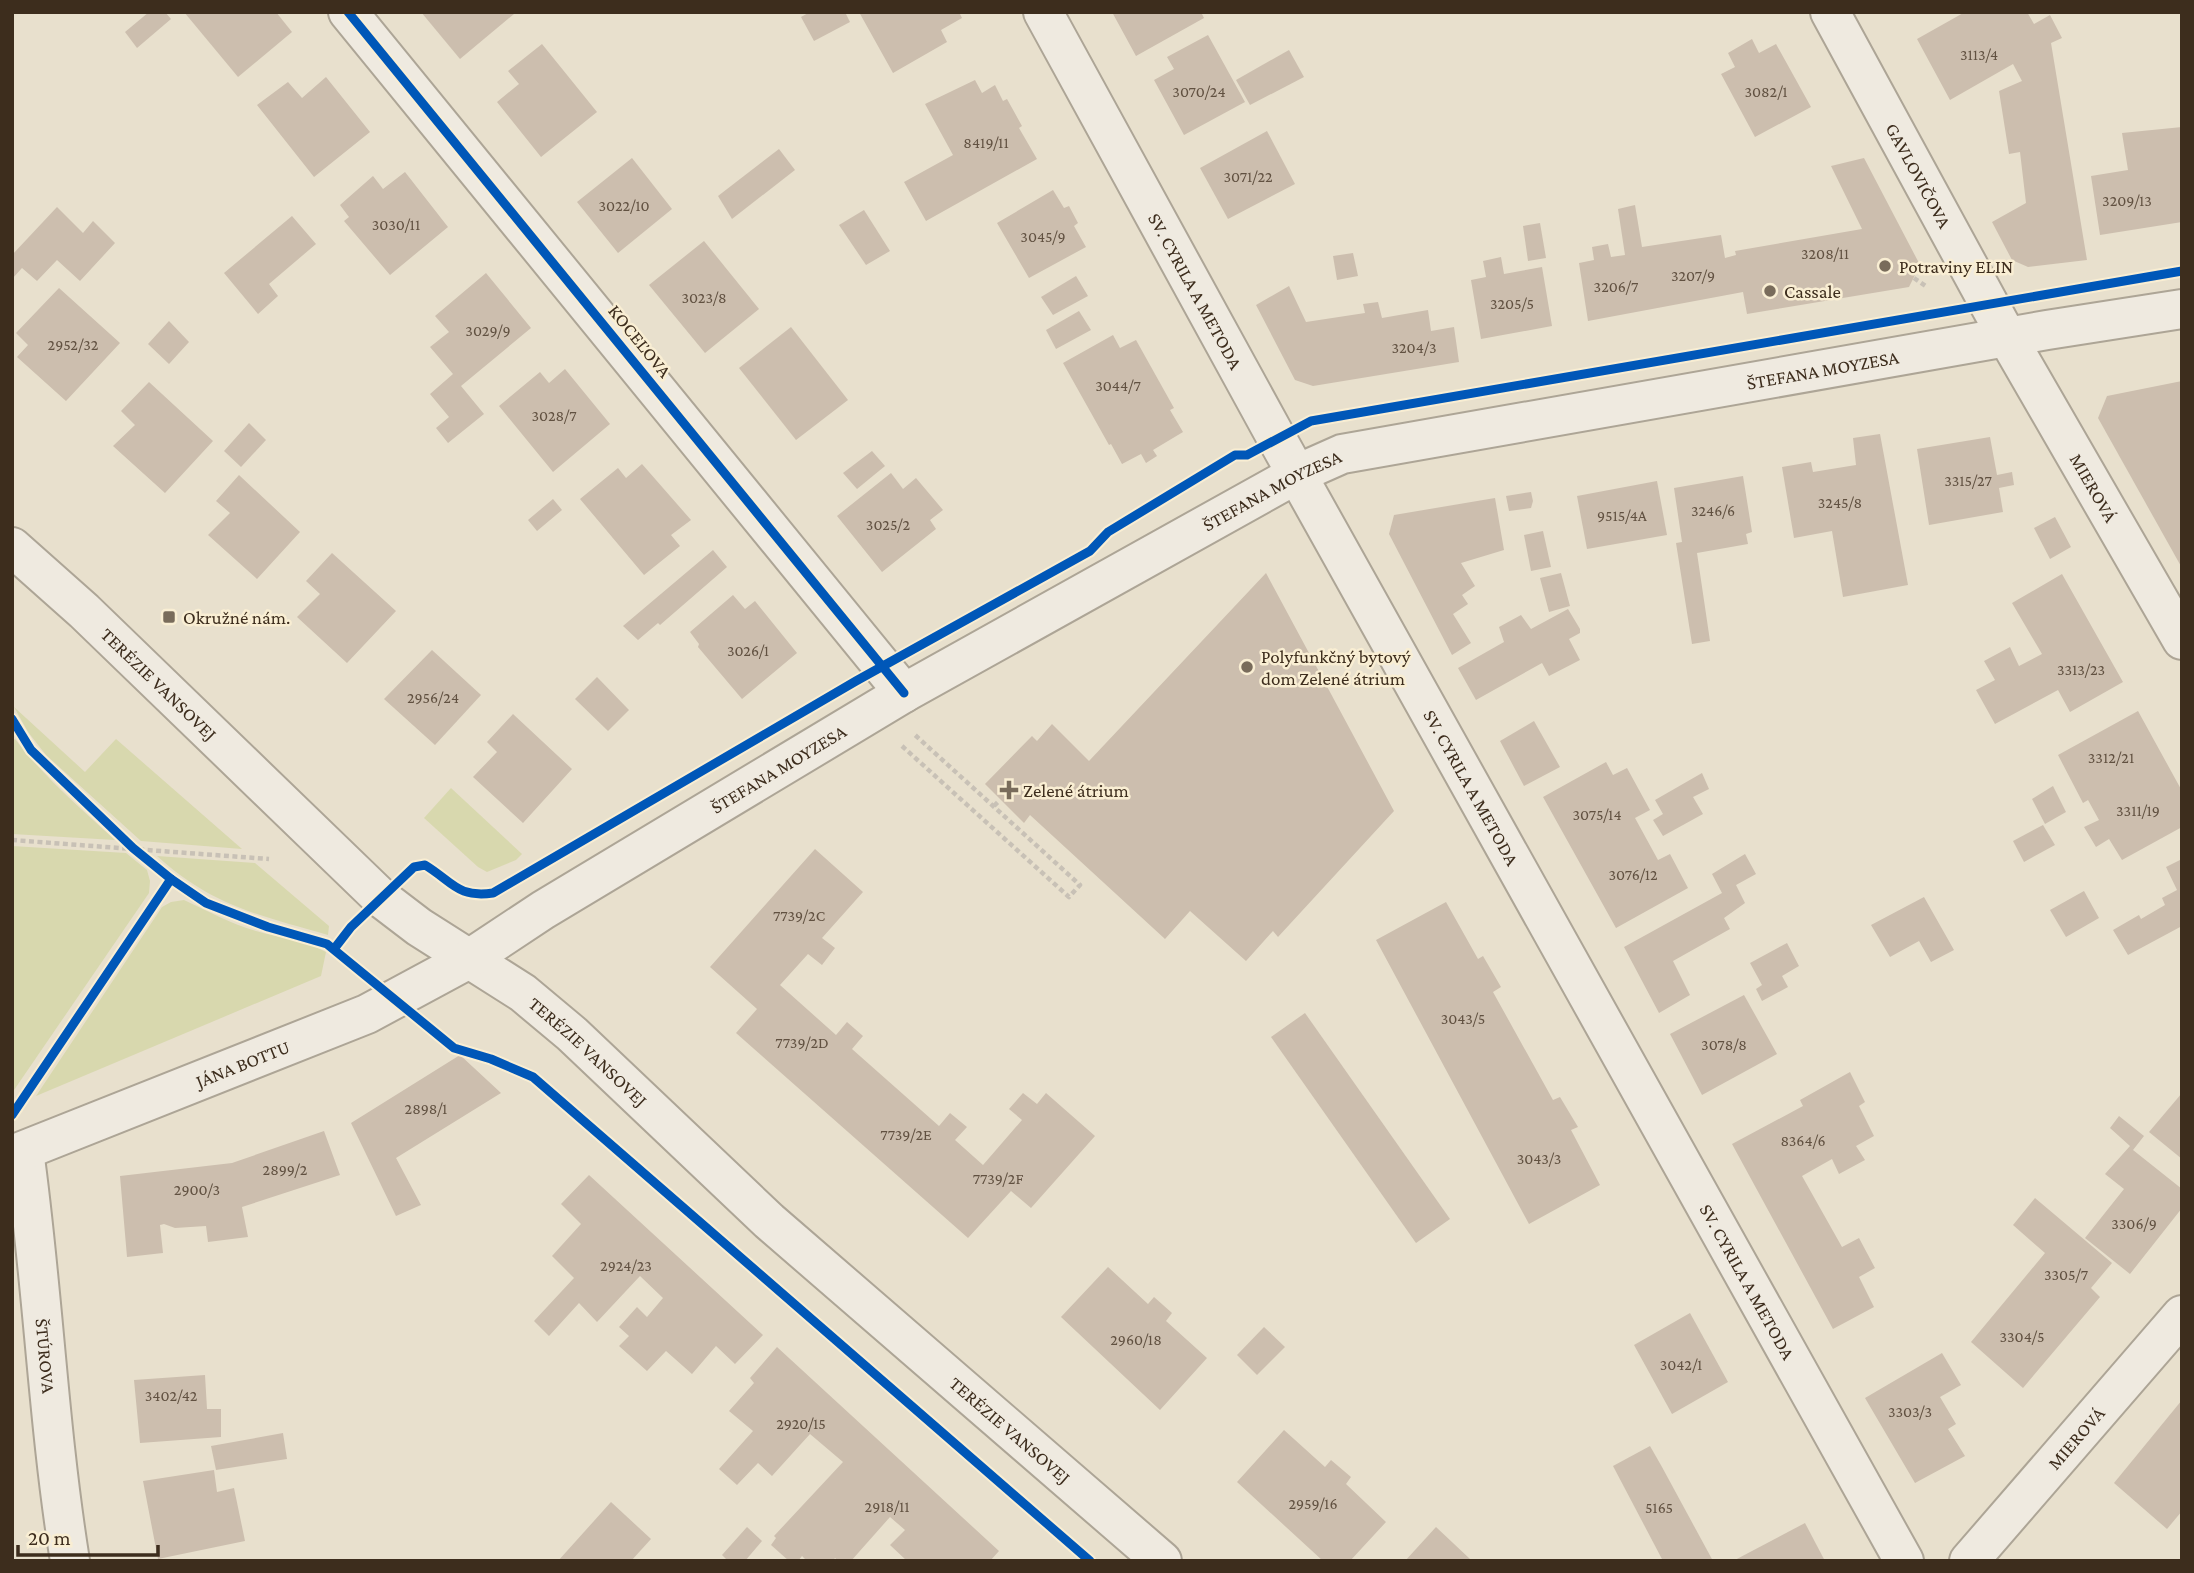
<svg xmlns="http://www.w3.org/2000/svg" width="2194" height="1573" font-family="'Crimson Pro',serif">
<style>
.green{fill:#d8d8ae}
.building{fill:#ccbeae}
.lines{fill:none;stroke-linecap:round;stroke-linejoin:round}
.minor-casing{stroke:#ada596;stroke-width:42}
.path{stroke:#c8c1b6;stroke-width:4.5;stroke-dasharray:5 3.5;stroke-linecap:butt}
.minor{stroke:#efeae0;stroke-width:38}
.cycleway-casing{stroke:#f9eed3;stroke-width:13}
.cycleway{stroke:#0057b8;stroke-width:9}
.poi-dot{fill:#796c5b;stroke:#f9eed3;stroke-width:2.5}
.labels{text-anchor:middle;dominant-baseline:central;stroke-width:5;stroke-linejoin:round;paint-order:stroke}
.number-label{font-size:16px;fill:#615141}
.street-label{font-size:19px;fill:#3d2d1d;stroke:#f9eed3}
.poi-label{font-size:19px;fill:#3d2d1d;stroke:#f9eed3;text-anchor:start}
</style>
<rect width="100%" height="100%" fill="#e8e0cd"/>
<g class="green">
<path d="M 14,707 L 85,772 L 116,739 L 242,849 L 141,841 L 46,755 L 28,732 Z"/>
<path d="M 15,739 C 44,777 80,808 115,840 L 12,834 L 12,741 Z"/>
<path d="M 451,788 L 522,854 L 516,860 L 487,872 L 478,867 L 424,818 Z"/>
<path d="M 12,846 L 126,853 L 147,870 L 150,881 L 149,893 L 12,1093 Z"/>
<path d="M 157,856 L 255,863 L 329,926 L 328,935 C 259,915 212,906 157,856 Z"/>
<path d="M 184,900 C 208,911 231,924 256,931 C 280,938 305,940 326,952 L 321,976 L 36,1096 L 162,907 L 171,902 Z"/>
</g>
<g class="building">
<path d="M 149,12 L 165,12 L 171,19 L 137,48 L 125,32 Z"/>
<path d="M 184,12 L 276,12 L 292,32 L 238,77 Z"/>
<path d="M 421,12 L 512,12 L 514,14 L 460,59 Z"/>
<path d="M 810,12 L 845,12 L 850,22 L 814,41 L 801,17 Z"/>
<path d="M 859,12 L 959,12 L 962,18 L 941,30 L 947,42 L 893,73 Z"/>
<path d="M 1112,12 L 1176,12 L 1177,14 L 1201,12 L 1204,18 L 1136,56 Z"/>
<path d="M 1965,12 L 2027,12 L 2034,24 L 2050,15 L 2062,38 L 2051,43 L 2087,260 L 2028,267 L 2012,260 L 1992,222 L 2026,203 L 2020,152 L 2009,154 L 1999,91 L 2022,81 L 2013,64 L 1950,100 L 1917,39 Z"/>
<path d="M 1208,35 L 1245,102 L 1184,135 L 1154,80 L 1174,69 L 1167,57 Z"/>
<path d="M 1752,39 L 1759,53 L 1776,44 L 1811,107 L 1755,137 L 1721,74 L 1735,67 L 1728,53 Z"/>
<path d="M 542,44 L 597,112 L 541,157 L 497,102 L 519,84 L 508,71 Z"/>
<path d="M 1289,50 L 1304,77 L 1250,105 L 1236,80 Z"/>
<path d="M 326,77 L 370,132 L 314,177 L 257,105 L 288,82 L 302,98 Z"/>
<path d="M 975,80 L 982,93 L 995,85 L 1003,101 L 1007,99 L 1022,126 L 1019,128 L 1037,159 L 926,221 L 904,182 L 953,155 L 925,104 Z"/>
<path d="M 2182,127 L 2182,222 L 2100,235 L 2091,176 L 2128,170 L 2122,133 Z"/>
<path d="M 1267,131 L 1295,184 L 1228,219 L 1200,168 Z"/>
<path d="M 779,149 L 795,170 L 732,219 L 718,196 Z"/>
<path d="M 632,158 L 672,209 L 618,253 L 577,202 Z"/>
<path d="M 1864,158 L 1920,265 L 1909,287 L 1747,314 L 1743,292 L 1588,321 L 1579,263 L 1594,260 L 1592,247 L 1608,244 L 1611,257 L 1625,255 L 1618,209 L 1635,205 L 1642,247 L 1721,235 L 1725,258 L 1736,255 L 1735,251 L 1862,229 L 1831,166 Z"/>
<path d="M 405,172 L 448,227 L 390,275 L 344,221 L 349,217 L 340,205 L 373,176 L 383,189 Z"/>
<path d="M 1053,190 L 1064,208 L 1069,206 L 1078,223 L 1074,226 L 1086,247 L 1029,278 L 997,223 Z"/>
<path d="M 57,207 L 83,233 L 93,221 L 115,243 L 80,281 L 57,260 L 37,281 L 22,268 L 12,279 L 12,255 Z"/>
<path d="M 864,210 L 890,251 L 866,265 L 839,225 Z"/>
<path d="M 292,216 L 316,244 L 269,284 L 278,296 L 258,314 L 224,273 Z"/>
<path d="M 1540,223 L 1546,258 L 1528,261 L 1523,226 Z"/>
<path d="M 704,241 L 759,309 L 705,353 L 649,285 Z"/>
<path d="M 1353,253 L 1358,276 L 1337,280 L 1333,256 Z"/>
<path d="M 1501,257 L 1504,274 L 1542,267 L 1552,326 L 1481,339 L 1471,280 L 1486,277 L 1483,261 Z"/>
<path d="M 486,273 L 531,328 L 461,386 L 484,414 L 448,443 L 436,428 L 449,417 L 430,394 L 453,374 L 430,347 L 449,332 L 435,316 Z"/>
<path d="M 1076,276 L 1088,296 L 1053,315 L 1041,297 Z"/>
<path d="M 1289,286 L 1306,322 L 1365,313 L 1363,304 L 1378,302 L 1382,318 L 1428,310 L 1431,331 L 1454,327 L 1459,362 L 1313,386 L 1295,380 L 1256,305 Z"/>
<path d="M 59,288 L 120,343 L 66,401 L 17,357 L 28,345 L 16,333 Z"/>
<path d="M 1079,311 L 1091,330 L 1056,349 L 1046,330 Z"/>
<path d="M 169,321 L 189,342 L 169,364 L 148,344 Z"/>
<path d="M 791,327 L 848,400 L 796,440 L 739,368 Z"/>
<path d="M 1113,335 L 1120,348 L 1136,340 L 1174,408 L 1170,410 L 1183,432 L 1153,450 L 1157,456 L 1146,463 L 1141,454 L 1122,464 L 1111,444 L 1109,445 L 1063,363 Z"/>
<path d="M 565,369 L 610,424 L 553,472 L 499,406 L 540,372 L 549,383 Z"/>
<path d="M 2182,381 L 2182,568 L 2098,418 L 2107,396 Z"/>
<path d="M 149,382 L 213,441 L 165,493 L 113,446 L 135,425 L 121,411 Z"/>
<path d="M 249,423 L 266,440 L 241,467 L 224,451 Z"/>
<path d="M 1880,434 L 1908,585 L 1843,597 L 1832,531 L 1794,538 L 1782,467 L 1811,462 L 1813,472 L 1856,465 L 1853,438 Z"/>
<path d="M 1990,437 L 1997,475 L 2012,472 L 2014,485 L 1999,488 L 2003,512 L 1929,525 L 1917,449 Z"/>
<path d="M 872,451 L 885,466 L 857,489 L 843,473 Z"/>
<path d="M 642,464 L 691,520 L 671,535 L 680,546 L 644,575 L 580,499 L 618,468 L 626,478 Z"/>
<path d="M 891,473 L 903,489 L 916,478 L 943,510 L 930,520 L 936,529 L 882,572 L 837,516 Z"/>
<path d="M 239,475 L 300,532 L 257,579 L 208,535 L 230,513 L 216,501 Z"/>
<path d="M 1743,476 L 1752,532 L 1746,534 L 1748,544 L 1697,553 L 1710,641 L 1692,644 L 1676,543 L 1682,542 L 1674,488 Z"/>
<path d="M 1657,481 L 1667,535 L 1587,549 L 1577,496 Z"/>
<path d="M 1531,492 L 1533,501 L 1531,508 L 1509,511 L 1506,496 Z"/>
<path d="M 1495,498 L 1504,550 L 1461,563 L 1475,586 L 1462,595 L 1468,604 L 1453,614 L 1471,643 L 1452,655 L 1389,534 L 1394,515 Z"/>
<path d="M 553,499 L 562,510 L 537,531 L 528,520 Z"/>
<path d="M 2055,517 L 2071,547 L 2050,559 L 2034,528 Z"/>
<path d="M 1543,531 L 1551,567 L 1531,571 L 1524,535 Z"/>
<path d="M 713,550 L 727,567 L 660,625 L 658,623 L 638,640 L 623,626 Z"/>
<path d="M 332,553 L 396,611 L 347,663 L 297,617 L 320,594 L 306,581 Z"/>
<path d="M 1266,573 L 1394,811 L 1278,937 L 1273,931 L 1246,961 L 1190,911 L 1165,939 L 1030,815 L 1024,823 L 985,784 L 1032,736 L 1037,741 L 1052,724 L 1089,761 Z"/>
<path d="M 1561,573 L 1570,606 L 1549,612 L 1540,578 Z"/>
<path d="M 2062,574 L 2123,682 L 2070,712 L 2058,690 L 1995,724 L 1976,690 L 1995,680 L 1984,661 L 2010,647 L 2019,666 L 2042,654 L 2012,603 Z"/>
<path d="M 733,595 L 745,609 L 755,601 L 797,653 L 742,699 L 698,647 L 699,644 L 690,632 Z"/>
<path d="M 1568,609 L 1580,629 L 1580,633 L 1569,639 L 1580,660 L 1549,676 L 1542,663 L 1476,700 L 1458,668 L 1504,642 L 1499,627 L 1521,615 L 1531,629 Z"/>
<path d="M 432,650 L 481,695 L 435,745 L 384,699 Z"/>
<path d="M 597,677 L 629,710 L 608,731 L 575,699 Z"/>
<path d="M 2138,711 L 2182,791 L 2182,827 L 2122,860 L 2109,839 L 2096,847 L 2084,827 L 2099,820 L 2088,800 L 2083,803 L 2058,755 Z"/>
<path d="M 513,714 L 572,769 L 523,823 L 473,777 L 497,752 L 487,742 Z"/>
<path d="M 1534,721 L 1560,767 L 1524,786 L 1500,741 Z"/>
<path d="M 1606,762 L 1613,775 L 1627,768 L 1650,810 L 1635,818 L 1658,860 L 1670,854 L 1688,888 L 1616,928 L 1543,797 Z"/>
<path d="M 1702,773 L 1709,789 L 1693,797 L 1703,814 L 1663,836 L 1653,820 L 1663,814 L 1655,800 Z"/>
<path d="M 2053,786 L 2066,812 L 2045,824 L 2032,799 Z"/>
<path d="M 2043,825 L 2055,845 L 2024,862 L 2013,841 Z"/>
<path d="M 815,849 L 863,892 L 822,938 L 835,948 L 822,965 L 808,954 L 780,985 L 836,1035 L 847,1022 L 863,1036 L 852,1049 L 939,1126 L 950,1113 L 967,1127 L 955,1140 L 983,1165 L 1022,1120 L 1009,1109 L 1023,1093 L 1037,1104 L 1046,1093 L 1095,1136 L 1031,1208 L 1011,1191 L 968,1238 L 736,1033 L 757,1009 L 710,967 Z"/>
<path d="M 1745,854 L 1756,874 L 1736,885 L 1745,903 L 1724,918 L 1730,929 L 1673,961 L 1690,995 L 1659,1013 L 1624,947 L 1722,893 L 1712,874 Z"/>
<path d="M 2182,859 L 2182,926 L 2128,955 L 2113,930 L 2139,915 L 2141,919 L 2165,905 L 2162,898 L 2177,890 L 2166,867 Z"/>
<path d="M 2084,891 L 2099,918 L 2066,937 L 2050,910 Z"/>
<path d="M 1924,897 L 1954,950 L 1931,962 L 1919,941 L 1890,957 L 1871,925 Z"/>
<path d="M 1446,902 L 1478,959 L 1483,956 L 1501,987 L 1493,992 L 1553,1100 L 1560,1097 L 1578,1127 L 1571,1130 L 1600,1185 L 1529,1224 L 1376,940 Z"/>
<path d="M 1787,943 L 1799,966 L 1782,976 L 1788,987 L 1762,1001 L 1756,989 L 1762,985 L 1750,963 Z"/>
<path d="M 1744,995 L 1777,1054 L 1702,1095 L 1670,1034 Z"/>
<path d="M 1305,1013 L 1450,1219 L 1416,1243 L 1271,1037 Z"/>
<path d="M 460,1055 L 501,1093 L 396,1158 L 421,1205 L 396,1216 L 351,1123 Z"/>
<path d="M 1850,1072 L 1865,1102 L 1859,1106 L 1874,1136 L 1856,1146 L 1865,1160 L 1839,1174 L 1832,1159 L 1802,1176 L 1842,1247 L 1859,1238 L 1875,1268 L 1859,1277 L 1874,1307 L 1833,1329 L 1732,1144 L 1803,1106 L 1800,1100 Z"/>
<path d="M 2182,1093 L 2182,1159 L 2149,1132 Z"/>
<path d="M 2119,1116 L 2144,1136 L 2133,1150 L 2182,1189 L 2182,1208 L 2130,1274 L 2085,1238 L 2124,1189 L 2105,1174 L 2130,1146 L 2110,1128 Z"/>
<path d="M 324,1131 L 340,1175 L 242,1207 L 248,1237 L 208,1242 L 206,1226 L 175,1228 L 164,1224 L 160,1225 L 163,1253 L 127,1257 L 120,1176 L 232,1163 Z"/>
<path d="M 589,1175 L 763,1335 L 735,1364 L 716,1346 L 692,1374 L 666,1351 L 647,1371 L 619,1346 L 629,1336 L 619,1327 L 637,1307 L 647,1317 L 663,1298 L 640,1276 L 597,1322 L 579,1303 L 549,1336 L 534,1321 L 574,1278 L 552,1256 L 581,1224 L 561,1204 Z"/>
<path d="M 2035,1198 L 2112,1263 L 2091,1288 L 2100,1297 L 2023,1388 L 1971,1342 L 2045,1253 L 2013,1225 Z"/>
<path d="M 1108,1267 L 1148,1304 L 1154,1297 L 1172,1313 L 1166,1321 L 1207,1358 L 1160,1410 L 1061,1317 Z"/>
<path d="M 1690,1313 L 1728,1382 L 1672,1414 L 1634,1345 Z"/>
<path d="M 1264,1327 L 1285,1347 L 1257,1375 L 1237,1355 Z"/>
<path d="M 777,1347 L 999,1551 L 990,1561 L 907,1561 L 890,1545 L 905,1530 L 890,1517 L 851,1561 L 838,1561 L 835,1558 L 833,1561 L 807,1561 L 802,1556 L 798,1561 L 789,1561 L 771,1545 L 776,1538 L 774,1536 L 843,1462 L 810,1434 L 772,1476 L 758,1463 L 737,1485 L 719,1469 L 753,1431 L 729,1411 L 754,1383 L 750,1378 Z"/>
<path d="M 1942,1353 L 1961,1385 L 1940,1397 L 1956,1424 L 1948,1429 L 1965,1456 L 1915,1483 L 1865,1398 Z"/>
<path d="M 205,1375 L 207,1409 L 221,1409 L 221,1437 L 140,1443 L 134,1380 Z"/>
<path d="M 2182,1400 L 2182,1511 L 2167,1529 L 2114,1483 Z"/>
<path d="M 1284,1430 L 1325,1467 L 1331,1460 L 1351,1477 L 1346,1484 L 1386,1522 L 1350,1561 L 1323,1561 L 1237,1482 Z"/>
<path d="M 283,1433 L 287,1459 L 216,1470 L 211,1446 Z"/>
<path d="M 1650,1446 L 1662,1467 L 1713,1561 L 1663,1561 L 1613,1466 Z"/>
<path d="M 214,1470 L 217,1492 L 234,1488 L 245,1541 L 158,1559 L 143,1481 Z"/>
<path d="M 611,1502 L 651,1539 L 631,1561 L 558,1561 Z"/>
<path d="M 1805,1523 L 1825,1561 L 1733,1561 Z"/>
<path d="M 747,1527 L 762,1541 L 745,1561 L 728,1561 L 722,1555 Z"/>
<path d="M 1436,1527 L 1470,1559 L 1468,1561 L 1405,1561 Z"/>
</g>
<g class="lines">
<defs>
<g id="minor">
<path d="M 348,12 L 904,693"/>
<path id="s1" d="M 1043,12 L 1277,439 L 1904,1561"/>
<path id="s2" d="M 1830,12 L 2007,337 L 2182,640"/>
<path id="s3" d="M 12,547 L 84,611 L 381,898 L 419,927 L 523,993 L 572,1034 L 769,1221 L 1162,1561"/>
<path id="s4" d="M 24,1151 C 43,1287 48,1425 70,1561"/>
<path id="s5" d="M 12,1155 L 367,1014 L 469,959 L 543,910 L 904,693 L 1297,474 L 1342,454 L 2047,330 L 2182,309"/>
<path id="s6" d="M 1969,1561 L 2182,1315"/>
</g>
</defs>
<use href="#minor" class="minor-casing"/>
<g class="path">
<path d="M 1914,278 L 1927,287"/>
<path d="M 902,746 L 1069,897 L 1080,885 L 915,735"/>
<path d="M 994,806 L 1000,800"/>
<path d="M 12,840 L 269,859"/>
</g>
<use href="#minor" class="minor"/>
<defs>
<g id="cycleway">
<path d="M 348,12 L 904,693"/>
<path d="M 12,719 L 31,750 L 133,848 L 171,879 L 206,903 L 268,927 L 327,944 L 454,1048 L 491,1059 L 533,1077 L 1090,1561"/>
<path d="M 334,949 L 351,927 L 414,867 L 425,865 C 453,882 457,898 493,893 L 856,681 L 1090,551 L 1108,532 L 1235,455 L 1247,455 L 1311,421 L 2182,271"/>
<path d="M 12,1115 L 171,879"/>
</g>
</defs>
<use href="#cycleway" class="cycleway-casing"/>
<use href="#cycleway" class="cycleway"/>
</g>
<g class="poi-dot">
<circle cx="1885" cy="266" r="7"/>
<circle cx="1770" cy="291" r="7"/>
<rect x="162" y="610" width="14" height="14" rx="3.5"/>
<circle cx="1247" cy="667" r="7"/>
<path d="M1005.5 779.5h7v7h7v7h-7v7h-7v-7h-7v-7h7z"/>
</g>
<g class="labels">
<g class="number-label">
<text x="1979" y="54">3113/4</text>
<text x="1199" y="91">3070/24</text>
<text x="1766" y="91">3082/1</text>
<text x="986" y="142">8419/11</text>
<text x="1248" y="176">3071/22</text>
<text x="2127" y="200">3209/13</text>
<text x="624" y="205">3022/10</text>
<text x="396" y="224">3030/11</text>
<text x="1043" y="236">3045/9</text>
<text x="1825" y="253">3208/11</text>
<text x="1693" y="275">3207/9</text>
<text x="1616" y="286">3206/7</text>
<text x="704" y="297">3023/8</text>
<text x="1512" y="303">3205/5</text>
<text x="488" y="330">3029/9</text>
<text x="73" y="344">2952/32</text>
<text x="1414" y="347">3204/3</text>
<text x="1118" y="385">3044/7</text>
<text x="554" y="415">3028/7</text>
<text x="1968" y="480">3315/27</text>
<text x="1840" y="502">3245/8</text>
<text x="1713" y="510">3246/6</text>
<text x="1622" y="515">9515/4A</text>
<text x="888" y="524">3025/2</text>
<text x="748" y="650">3026/1</text>
<text x="2081" y="669">3313/23</text>
<text x="433" y="697">2956/24</text>
<text x="2111" y="757">3312/21</text>
<text x="2138" y="810">3311/19</text>
<text x="1597" y="814">3075/14</text>
<text x="1633" y="874">3076/12</text>
<text x="799" y="915">7739/2C</text>
<text x="1463" y="1018">3043/5</text>
<text x="802" y="1042">7739/2D</text>
<text x="1724" y="1044">3078/8</text>
<text x="426" y="1108">2898/1</text>
<text x="906" y="1134">7739/2E</text>
<text x="1803" y="1140">8364/6</text>
<text x="1539" y="1158">3043/3</text>
<text x="285" y="1169">2899/2</text>
<text x="998" y="1178">7739/2F</text>
<text x="197" y="1189">2900/3</text>
<text x="2134" y="1223">3306/9</text>
<text x="626" y="1265">2924/23</text>
<text x="2066" y="1274">3305/7</text>
<text x="2022" y="1336">3304/5</text>
<text x="1136" y="1339">2960/18</text>
<text x="1681" y="1364">3042/1</text>
<text x="171" y="1395">3402/42</text>
<text x="1910" y="1411">3303/3</text>
<text x="801" y="1423">2920/15</text>
<text x="1313" y="1503">2959/16</text>
<text x="887" y="1506">2918/11</text>
<text x="1659" y="1507">5165</text>
</g>
<g class="street-label">
<text stroke="none"><textPath href="#s2" startOffset="186">GAVLOVIČOVA</textPath></text>
<text stroke="none"><textPath href="#s1" startOffset="318">SV. CYRILA A METODA</textPath></text>
<text transform="translate(640 341) rotate(51)">KOCEĽOVA</text>
<text stroke="none"><textPath href="#s5" startOffset="1995">ŠTEFANA MOYZESA</textPath></text>
<text stroke="none"><textPath href="#s2" startOffset="544">MIEROVÁ</textPath></text>
<text stroke="none"><textPath href="#s5" startOffset="1428">ŠTEFANA MOYZESA</textPath></text>
<text stroke="none"><textPath href="#s3" startOffset="201">TERÉZIE VANSOVEJ</textPath></text>
<text stroke="none"><textPath href="#s5" startOffset="861">ŠTEFANA MOYZESA</textPath></text>
<text stroke="none"><textPath href="#s1" startOffset="886">SV. CYRILA A METODA</textPath></text>
<text stroke="none"><textPath href="#s3" startOffset="768">TERÉZIE VANSOVEJ</textPath></text>
<text stroke="none"><textPath href="#s5" startOffset="248">JÁNA BOTTU</textPath></text>
<text stroke="none"><textPath href="#s1" startOffset="1452">SV. CYRILA A METODA</textPath></text>
<text stroke="none"><textPath href="#s4" startOffset="206">ŠTÚROVA</textPath></text>
<text stroke="none"><textPath href="#s3" startOffset="1335">TERÉZIE VANSOVEJ</textPath></text>
<text stroke="none"><textPath href="#s6" startOffset="163">MIEROVÁ</textPath></text>
</g>
<g class="poi-label">
<text x="1899" y="266">Potraviny ELIN</text>
<text x="1784" y="291">Cassale</text>
<text x="183" y="617">Okružné nám.</text>
<text x="1261" y="656">Polyfunkčný bytový<tspan x="1261" dy="22">dom Zelené átrium</tspan></text>
<text x="1023" y="790">Zelené átrium</text>
</g>
</g>
<rect width="2194" height="1573" fill="none" stroke="#3d2d1d" stroke-width="28"/>
<path d="M18 1545v10h140v-10" fill="none" stroke="#3d2d1d" stroke-width="3.5"/>
<text x="28" y="1545" font-size="21" fill="#3d2d1d" stroke="#f9eed3" stroke-width="5" paint-order="stroke">20 m</text>
</svg>
